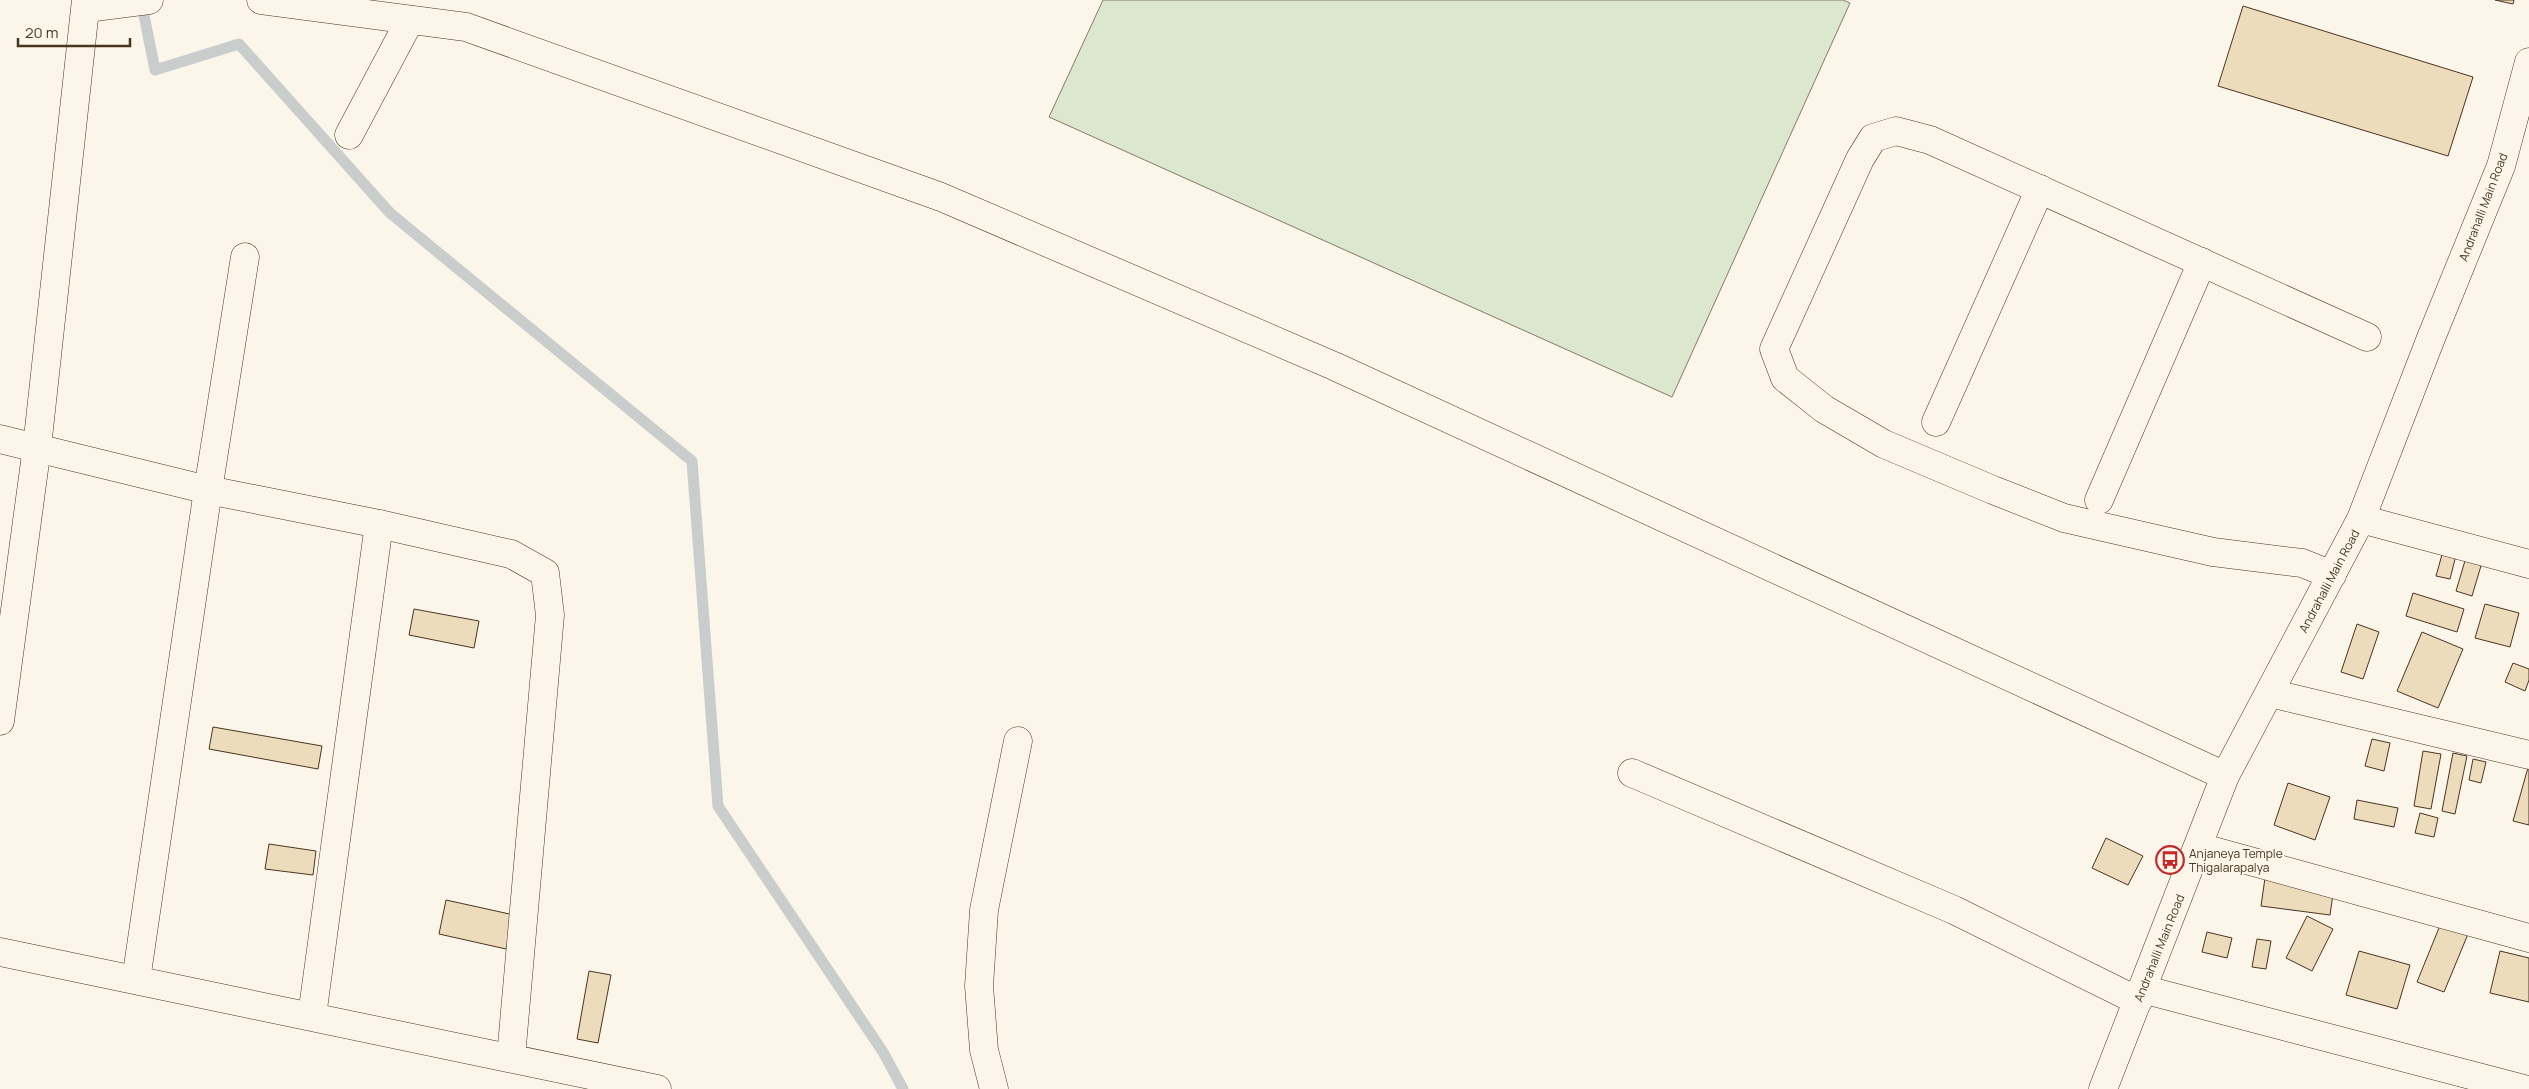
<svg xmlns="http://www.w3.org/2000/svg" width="2529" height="1089" font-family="Manrope,sans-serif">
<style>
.green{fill:#dce7d0;stroke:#887966}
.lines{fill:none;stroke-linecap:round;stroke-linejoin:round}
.stream{stroke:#c9cecd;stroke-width:11}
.building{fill:#ecdcbc;stroke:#4a3520}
.minor-casing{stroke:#4a3520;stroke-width:29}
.major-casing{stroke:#4a3520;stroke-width:29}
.minor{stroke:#fbf6e9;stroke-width:28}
.major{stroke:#fbf6e9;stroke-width:28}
.labels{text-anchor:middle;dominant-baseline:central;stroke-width:4;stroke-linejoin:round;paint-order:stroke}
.street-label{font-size:12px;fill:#4a3520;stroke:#fbf6e9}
.poi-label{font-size:12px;fill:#4a3520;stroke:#fbf6e9;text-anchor:start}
</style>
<rect width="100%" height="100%" fill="#fbf6e9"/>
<path class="green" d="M 1103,0 L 1843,0 L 1850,3 L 1672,397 L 1049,117 Z"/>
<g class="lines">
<path class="stream" d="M 141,0 L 155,70 L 239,44 L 390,213 L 692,461 L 718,806 L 883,1052 L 903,1089"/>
</g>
<g class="building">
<path d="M 2495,0 L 2514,0 L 2513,4 Z"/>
<path d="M 2243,6 L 2473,77 L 2448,156 L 2218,86 Z"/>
<path d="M 2443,551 L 2456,555 L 2450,579 L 2436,576 Z"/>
<path d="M 2467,554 L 2483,559 L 2472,596 L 2456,591 Z"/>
<path d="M 2413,593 L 2464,609 L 2457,632 L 2406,616 Z"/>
<path d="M 2485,604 L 2519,613 L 2510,647 L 2475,638 Z"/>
<path d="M 414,609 L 479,621 L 474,648 L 409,635 Z"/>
<path d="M 2357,624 L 2379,632 L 2363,679 L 2341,672 Z"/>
<path d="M 2422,632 L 2463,649 L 2438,708 L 2397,691 Z"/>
<path d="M 2513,663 L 2529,669 L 2529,680 L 2525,691 L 2505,682 Z"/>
<path d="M 213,727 L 322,746 L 318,769 L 209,749 Z"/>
<path d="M 2372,739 L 2390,743 L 2384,771 L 2365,766 Z"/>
<path d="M 2423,751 L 2441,754 L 2431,809 L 2414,806 Z"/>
<path d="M 2453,753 L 2467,756 L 2455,814 L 2442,811 Z"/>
<path d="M 2473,759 L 2486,762 L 2481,783 L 2469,780 Z"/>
<path d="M 2529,764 L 2529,825 L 2513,821 Z"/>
<path d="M 2288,783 L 2330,797 L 2315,840 L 2274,825 Z"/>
<path d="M 2357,800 L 2398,808 L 2394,827 L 2354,819 Z"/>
<path d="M 2420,813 L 2438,818 L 2434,837 L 2415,833 Z"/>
<path d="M 2106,838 L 2143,856 L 2128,885 L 2092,868 Z"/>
<path d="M 269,844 L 316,851 L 313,875 L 265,869 Z"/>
<path d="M 2265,878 L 2334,887 L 2330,915 L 2261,906 Z"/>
<path d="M 446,900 L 514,915 L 506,949 L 439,934 Z"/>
<path d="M 2307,916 L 2333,929 L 2312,971 L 2286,958 Z"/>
<path d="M 2441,923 L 2468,934 L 2444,992 L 2417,982 Z"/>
<path d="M 2207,932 L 2232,938 L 2227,958 L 2202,952 Z"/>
<path d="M 2257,939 L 2271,941 L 2266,969 L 2252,967 Z"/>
<path d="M 2359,951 L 2410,965 L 2397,1009 L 2346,995 Z"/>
<path d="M 2500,951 L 2529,958 L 2529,1002 L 2490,993 Z"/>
<path d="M 589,971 L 611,975 L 598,1043 L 577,1039 Z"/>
</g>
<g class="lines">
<defs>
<g id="minor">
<path d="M 261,0 L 466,27 L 941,197 L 1334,366 L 2225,776"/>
<path d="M 87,8 L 149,0"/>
<path d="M 349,135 L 410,20"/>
<path d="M 1936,422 L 2040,189"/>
<path d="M 0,439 L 208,490 L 379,524 L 511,554 L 545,573 L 550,615 L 511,1057"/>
<path d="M 2099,500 L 2202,262"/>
<path d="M 2361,519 L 2529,564"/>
<path d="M 2332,575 L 2302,563 L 2213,552 L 2064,518 L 1993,490 L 1884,444 L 1824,409 L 1785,378 L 1774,349 L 1860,159 L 1873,138 L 1896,131 L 1930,140 L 2367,337"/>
<path d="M 2270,693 L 2529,755"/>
<path d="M 0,721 L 37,447 L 86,0"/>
<path d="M 1632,773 L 1954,910 L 2138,1001"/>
<path d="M 2199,847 L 2529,938"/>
<path d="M 0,952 L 657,1089"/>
<path d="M 136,980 L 208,490 L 245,257"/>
<path d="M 2142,989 L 2524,1089"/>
<path d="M 312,1016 L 379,524"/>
<path d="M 994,1089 L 984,1050 L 979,986 L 984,910 L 1018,741"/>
</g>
<path id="major" d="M 2103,1089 L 2225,776 L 2361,519 L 2431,338 L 2501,166 L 2529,62"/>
</defs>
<use href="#minor" class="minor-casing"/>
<use href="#major" class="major-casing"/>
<use href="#minor" class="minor"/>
<use href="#major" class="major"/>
</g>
<defs>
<symbol id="bus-ring" viewBox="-11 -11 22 22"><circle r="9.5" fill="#fbf6e9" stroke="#c62828" stroke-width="1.5"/><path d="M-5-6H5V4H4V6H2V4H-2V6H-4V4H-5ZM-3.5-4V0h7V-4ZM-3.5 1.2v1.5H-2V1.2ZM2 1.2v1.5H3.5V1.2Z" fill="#c62828"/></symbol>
</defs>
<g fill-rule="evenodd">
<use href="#bus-ring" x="2154" y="844" width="32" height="32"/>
</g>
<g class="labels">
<g class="street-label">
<text transform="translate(2483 207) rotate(-69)">Andrahalli Main Road</text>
<text transform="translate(2329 581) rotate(-62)">Andrahalli Main Road</text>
<text transform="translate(2159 948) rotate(-68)">Andrahalli Main Road</text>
</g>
<g class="poi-label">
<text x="2189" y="853">Anjaneya Temple<tspan x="2189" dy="14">Thigalarapalya</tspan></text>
</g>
</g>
<path d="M18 38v8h112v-8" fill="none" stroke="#4a3520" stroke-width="2.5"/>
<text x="25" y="38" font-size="15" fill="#4a3520" stroke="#fbf6e9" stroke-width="4" paint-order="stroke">20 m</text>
</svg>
